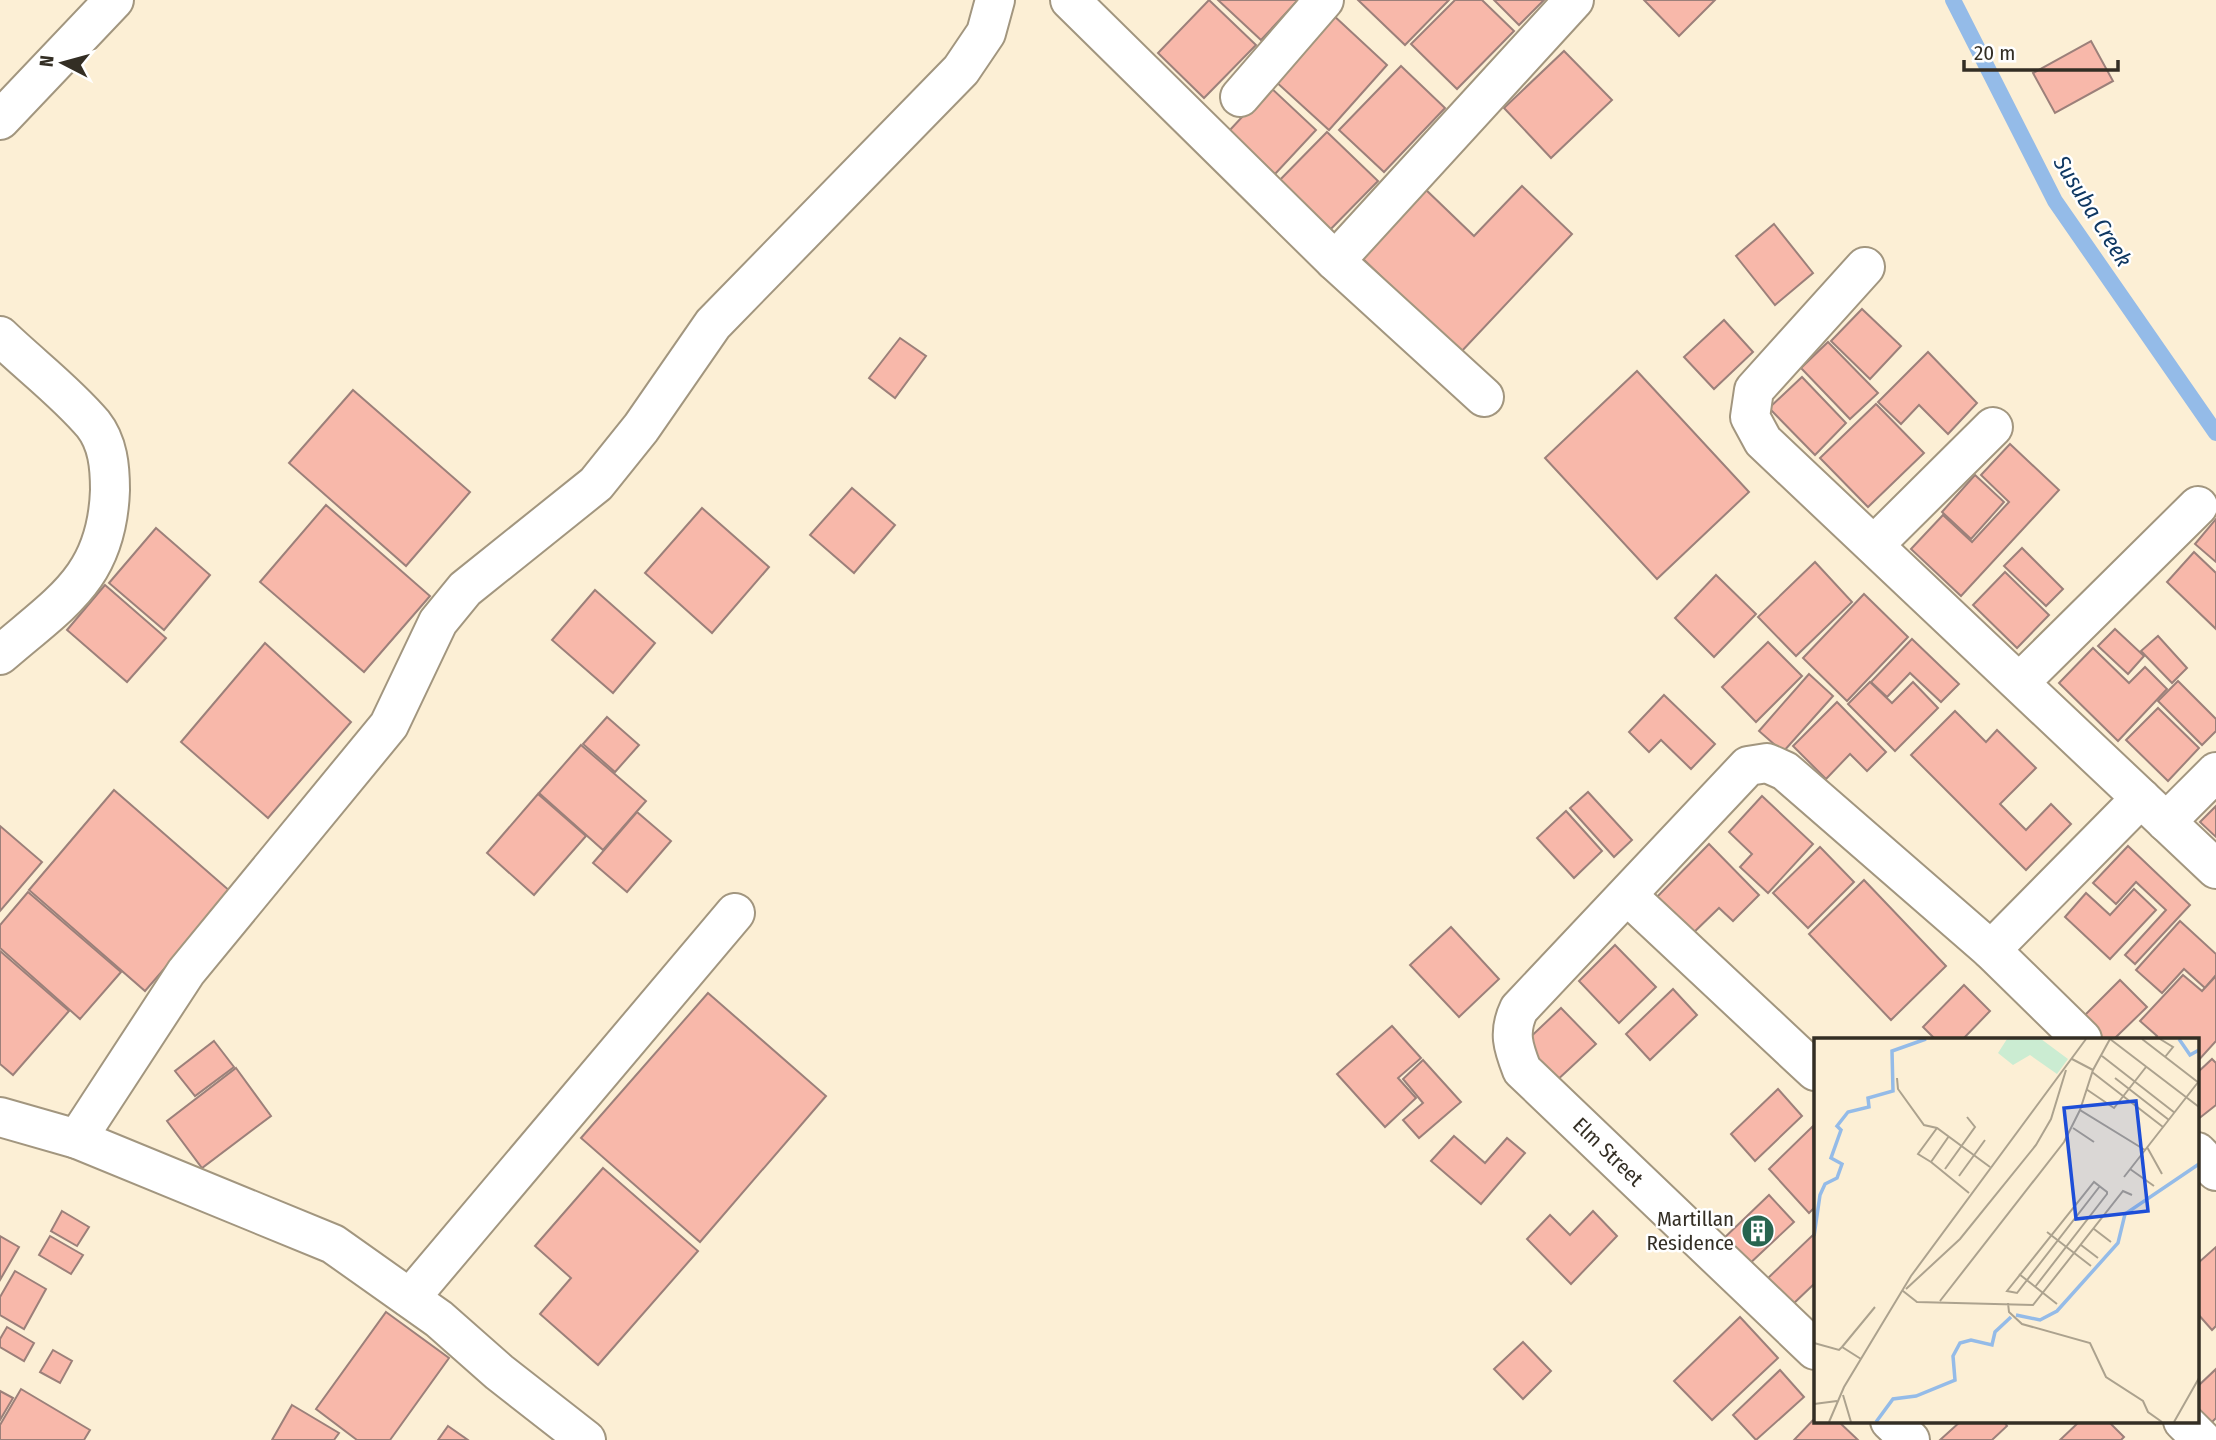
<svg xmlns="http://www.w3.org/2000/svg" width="2216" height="1440" font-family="'Fira Sans Condensed',sans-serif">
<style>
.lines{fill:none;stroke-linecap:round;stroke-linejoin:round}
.stream{stroke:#94bbe8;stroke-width:16}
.building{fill:#f8b8aa;stroke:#9c807a;stroke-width:2}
.minor-casing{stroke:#a2967f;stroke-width:42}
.minor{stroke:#fff;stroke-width:38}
.labels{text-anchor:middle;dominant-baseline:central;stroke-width:5;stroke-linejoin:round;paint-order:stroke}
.street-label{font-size:21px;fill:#332e24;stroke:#fff}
.poi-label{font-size:21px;fill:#332e24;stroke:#fff;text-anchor:end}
.water-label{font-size:23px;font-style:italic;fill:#0f3862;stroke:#fff}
.inset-river{fill:none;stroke:#94bbe8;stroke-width:3.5}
.inset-road{fill:none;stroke:#aca28e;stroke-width:2}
.view{fill:#1d4ed8;fill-opacity:0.15;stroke:#1d4ed8;stroke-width:3.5}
.inset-edge{fill:none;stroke:#332e24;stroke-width:3.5}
</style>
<rect width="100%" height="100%" fill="#fcefd5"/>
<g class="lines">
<path class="stream" d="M 1953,0 L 2055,201 L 2216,433"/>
</g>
<g class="building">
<path d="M 1209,0 L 1256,45 L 1204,98 L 1158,53 Z"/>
<path d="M 1218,0 L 1298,0 L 1261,40 Z"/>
<path d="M 1358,0 L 1449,0 L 1405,45 Z"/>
<path d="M 1455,0 L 1482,0 L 1514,31 L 1457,89 L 1411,44 Z"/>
<path d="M 1494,0 L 1544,0 L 1519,25 Z"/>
<path d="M 1644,0 L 1715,0 L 1679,36 Z"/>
<path d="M 1332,14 L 1387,65 L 1329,130 L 1274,80 Z"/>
<path d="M 2091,41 L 2113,81 L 2055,113 L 2033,73 Z"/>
<path d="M 1564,51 L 1612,100 L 1551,158 L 1504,108 Z"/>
<path d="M 1401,66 L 1445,108 L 1384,172 L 1339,130 Z"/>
<path d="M 1270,87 L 1316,130 L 1275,174 L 1229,131 Z"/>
<path d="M 1327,132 L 1378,181 L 1321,239 L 1271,189 Z"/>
<path d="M 1522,186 L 1572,234 L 1460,353 L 1359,255 L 1423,187 L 1474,236 Z"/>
<path d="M 1774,224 L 1813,273 L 1775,305 L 1736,256 Z"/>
<path d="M 1862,309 L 1901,346 L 1870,379 L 1831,341 Z"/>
<path d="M 1724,320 L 1753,352 L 1714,389 L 1684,357 Z"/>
<path d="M 900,338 L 926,356 L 895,398 L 869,378 Z"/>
<path d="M 1828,342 L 1878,393 L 1850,419 L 1801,368 Z"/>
<path d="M 1928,352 L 1977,403 L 1948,434 L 1919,405 L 1901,424 L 1878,402 Z"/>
<path d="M 1637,371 L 1749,492 L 1657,579 L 1545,458 Z"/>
<path d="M 1802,377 L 1846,423 L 1815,455 L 1769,408 Z"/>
<path d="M 353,390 L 470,492 L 406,566 L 289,463 Z"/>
<path d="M 1876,404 L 1924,453 L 1868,507 L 1820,458 Z"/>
<path d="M 2010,444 L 2059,490 L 1961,596 L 1911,549 L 1943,515 L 1972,542 L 2009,502 L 1981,475 Z"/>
<path d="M 1975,475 L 2004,502 L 1971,539 L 1942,512 Z"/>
<path d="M 852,488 L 895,525 L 854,573 L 810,535 Z"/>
<path d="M 326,505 L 430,596 L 364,672 L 260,582 Z"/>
<path d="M 702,508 L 769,567 L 712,633 L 645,573 Z"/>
<path d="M 2216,519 L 2216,562 L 2195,544 Z"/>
<path d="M 156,528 L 210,575 L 164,630 L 109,583 Z"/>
<path d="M 2022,548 L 2063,589 L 2046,606 L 2004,566 Z"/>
<path d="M 2194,552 L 2216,573 L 2216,629 L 2167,582 Z"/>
<path d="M 1815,562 L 1852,602 L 1796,656 L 1758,617 Z"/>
<path d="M 2005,572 L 2049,615 L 2017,648 L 1973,605 Z"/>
<path d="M 1716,575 L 1756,614 L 1714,657 L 1675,618 Z"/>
<path d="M 105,585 L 166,638 L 127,682 L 67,630 Z"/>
<path d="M 595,590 L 655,643 L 613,693 L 552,640 Z"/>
<path d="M 1864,594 L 1908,637 L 1847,701 L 1803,658 Z"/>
<path d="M 2115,629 L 2144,656 L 2128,674 L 2098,646 Z"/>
<path d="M 2158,636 L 2187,668 L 2172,683 L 2141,651 Z"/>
<path d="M 1912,639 L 1959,684 L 1941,702 L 1910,673 L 1887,697 L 1871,682 Z"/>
<path d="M 1768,642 L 1802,676 L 1756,722 L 1722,687 Z"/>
<path d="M 265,643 L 351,722 L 268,818 L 181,742 Z"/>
<path d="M 2093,648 L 2129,683 L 2145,667 L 2167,689 L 2118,741 L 2059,683 Z"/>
<path d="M 1809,674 L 1833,696 L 1783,752 L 1759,731 Z"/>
<path d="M 2178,681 L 2216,719 L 2216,731 L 2202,745 L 2158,701 Z"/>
<path d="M 1870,682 L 1892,703 L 1913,682 L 1938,708 L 1895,751 L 1848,704 Z"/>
<path d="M 1664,695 L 1715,744 L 1691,769 L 1661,740 L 1649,752 L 1629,732 Z"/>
<path d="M 1837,702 L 1886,752 L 1867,771 L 1850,754 L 1826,779 L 1793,746 Z"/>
<path d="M 2158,708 L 2199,748 L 2168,781 L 2126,740 Z"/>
<path d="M 1955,711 L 1986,742 L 1997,730 L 2036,768 L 2000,804 L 2026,830 L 2051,804 L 2071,824 L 2026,870 L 1911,755 Z"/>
<path d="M 607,717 L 639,745 L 615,772 L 583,744 Z"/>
<path d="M 581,745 L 646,801 L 603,850 L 539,793 Z"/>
<path d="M 114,790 L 231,892 L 145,991 L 29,890 Z"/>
<path d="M 1588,792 L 1632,840 L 1614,857 L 1570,808 Z"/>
<path d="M 538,794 L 586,836 L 534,895 L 487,853 Z"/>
<path d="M 1762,796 L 1813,844 L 1768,893 L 1740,867 L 1752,854 L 1729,832 Z"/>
<path d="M 2216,806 L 2216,837 L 2200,822 Z"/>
<path d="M 1566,811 L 1602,851 L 1574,878 L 1537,838 Z"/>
<path d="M 637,812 L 671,841 L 627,892 L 593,863 Z"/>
<path d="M 0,826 L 42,862 L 0,911 Z"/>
<path d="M 1709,844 L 1759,895 L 1733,921 L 1719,908 L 1689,937 L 1653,901 Z"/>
<path d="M 2128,846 L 2190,905 L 2135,964 L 2125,955 L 2166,910 L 2136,882 L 2116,904 L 2093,883 Z"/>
<path d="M 1820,847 L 1854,882 L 1808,928 L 1773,893 Z"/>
<path d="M 1864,880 L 1946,966 L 1891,1020 L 1809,934 Z"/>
<path d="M 2134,889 L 2156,910 L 2110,959 L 2065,917 L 2086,893 L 2110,915 Z"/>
<path d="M 28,892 L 121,972 L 80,1019 L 0,948 L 0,925 Z"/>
<path d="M 2180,921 L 2216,954 L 2216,975 L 2205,988 L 2184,969 L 2162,993 L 2136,970 Z"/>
<path d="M 1451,927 L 1499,979 L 1459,1017 L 1410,965 Z"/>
<path d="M 1615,945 L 1656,987 L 1619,1023 L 1579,981 Z"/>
<path d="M 0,951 L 69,1011 L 13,1075 L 0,1064 Z"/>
<path d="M 2183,975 L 2202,991 L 2216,976 L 2216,1041 L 2197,1062 L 2197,1039 L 2155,1039 L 2157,1036 L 2140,1021 Z"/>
<path d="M 2120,980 L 2147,1007 L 2114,1039 L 2093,1039 L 2077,1023 Z"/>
<path d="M 1964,985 L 1990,1011 L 1963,1039 L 1935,1039 L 1923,1027 Z"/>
<path d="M 1673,989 L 1697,1015 L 1650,1060 L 1626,1034 Z"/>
<path d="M 708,993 L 826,1096 L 700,1242 L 581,1138 Z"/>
<path d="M 1561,1008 L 1596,1044 L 1554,1083 L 1520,1047 Z"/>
<path d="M 1392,1026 L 1421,1058 L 1398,1078 L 1416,1098 L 1385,1127 L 1337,1074 Z"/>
<path d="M 214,1041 L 234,1067 L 195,1096 L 175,1071 Z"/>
<path d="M 2212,1059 L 2216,1063 L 2216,1105 L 2197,1120 L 2197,1073 Z"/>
<path d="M 1423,1060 L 1461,1102 L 1419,1138 L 1403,1120 L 1423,1103 L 1403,1079 Z"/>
<path d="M 236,1068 L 271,1116 L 202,1168 L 167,1121 Z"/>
<path d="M 1778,1089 L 1802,1116 L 1755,1161 L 1731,1134 Z"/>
<path d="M 1813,1126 L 1815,1207 L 1809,1213 L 1769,1169 Z"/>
<path d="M 1454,1136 L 1485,1163 L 1507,1138 L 1525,1153 L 1481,1204 L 1431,1161 Z"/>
<path d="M 603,1168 L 698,1251 L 598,1365 L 540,1314 L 571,1278 L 535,1246 Z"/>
<path d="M 1769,1195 L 1794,1222 L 1746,1267 L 1722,1240 Z"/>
<path d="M 62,1211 L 89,1227 L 77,1246 L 51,1231 Z"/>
<path d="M 1593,1211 L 1617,1236 L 1571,1284 L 1527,1239 L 1550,1215 L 1570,1235 Z"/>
<path d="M 1815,1233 L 1815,1283 L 1792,1305 L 1767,1279 Z"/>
<path d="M 0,1236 L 19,1247 L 0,1280 Z"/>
<path d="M 50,1236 L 83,1255 L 71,1274 L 39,1255 Z"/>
<path d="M 2216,1247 L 2216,1326 L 2212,1330 L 2197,1313 L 2197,1264 Z"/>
<path d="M 15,1271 L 46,1289 L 24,1329 L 0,1315 L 0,1297 Z"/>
<path d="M 386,1312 L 449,1358 L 390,1440 L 357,1440 L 316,1409 Z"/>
<path d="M 1740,1317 L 1778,1358 L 1712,1420 L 1674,1381 Z"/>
<path d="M 7,1327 L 34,1343 L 24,1361 L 0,1347 L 0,1339 Z"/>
<path d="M 1523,1342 L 1551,1371 L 1523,1399 L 1494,1369 Z"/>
<path d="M 53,1350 L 72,1361 L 60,1383 L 40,1372 Z"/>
<path d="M 2216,1369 L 2216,1418 L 2209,1425 L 2197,1413 L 2197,1387 Z"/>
<path d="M 1780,1370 L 1804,1397 L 1756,1440 L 1733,1415 Z"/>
<path d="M 21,1389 L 90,1430 L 84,1440 L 0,1440 L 0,1425 Z"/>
<path d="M 0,1391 L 13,1398 L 0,1420 Z"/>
<path d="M 292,1405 L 339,1433 L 334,1440 L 272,1440 Z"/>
<path d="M 1815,1418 L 1815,1421 L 1838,1421 L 1858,1440 L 1794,1440 Z"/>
<path d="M 1961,1421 L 2003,1421 L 2007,1426 L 1992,1440 L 1940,1440 Z"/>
<path d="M 2080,1421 L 2108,1421 L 2124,1437 L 2121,1440 L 2060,1440 Z"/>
<path d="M 448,1426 L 468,1440 L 438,1440 Z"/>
</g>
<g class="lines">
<defs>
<g id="minor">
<path d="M 1070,0 L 1335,261 L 1484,397"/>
<path d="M 1240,97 L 1324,0"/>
<path d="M 0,120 L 114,0"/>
<path d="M 1335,261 L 1574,0"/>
<path d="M 1865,267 L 1754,390 L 1750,417 L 1763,441 L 2216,869"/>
<path d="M 0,336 C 30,365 66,392 93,424 C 108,443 110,467 110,490 C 107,578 61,602 0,655"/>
<path d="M 1874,545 L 1993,427"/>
<path d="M 2020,682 L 2198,506"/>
<path d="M 2166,822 L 2216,772"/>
<path d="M 1628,896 L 1815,1071"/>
<path d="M 1991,950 L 2141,798"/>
<path d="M 0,1117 L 77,1139 L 186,972 L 389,725 L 438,622 L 465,589 L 596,484 L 641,428 L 713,324 L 961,70 L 986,33 L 995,0"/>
<path d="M 77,1139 L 333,1244 L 439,1319 L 499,1372 L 586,1440"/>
<path d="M 2197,1152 L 2216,1171"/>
<path d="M 410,1298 L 735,913"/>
<path d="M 1815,1350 L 1522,1070 C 1513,1047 1508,1032 1519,1009 L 1748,766 L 1767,763 L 1785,771 L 1991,950 L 2082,1039"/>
<path d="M 1890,1421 L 1910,1440"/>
<path d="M 2183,1421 L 2202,1440"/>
</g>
</defs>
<use href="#minor" class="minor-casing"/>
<use href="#minor" class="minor"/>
</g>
<defs>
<symbol id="building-disc" viewBox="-11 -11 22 22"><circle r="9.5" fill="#286550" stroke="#fff"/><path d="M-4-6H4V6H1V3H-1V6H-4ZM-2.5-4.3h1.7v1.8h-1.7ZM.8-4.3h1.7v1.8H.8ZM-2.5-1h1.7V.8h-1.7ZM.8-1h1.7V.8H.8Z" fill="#fff"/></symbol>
</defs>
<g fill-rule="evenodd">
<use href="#building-disc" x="1739" y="1212" width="38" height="38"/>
</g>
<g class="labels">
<g class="street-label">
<text transform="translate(1608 1152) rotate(44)">Elm Street</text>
</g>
<g class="poi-label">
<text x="1734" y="1219">Martillan<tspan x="1734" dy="24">Residence</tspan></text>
</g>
<g class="water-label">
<text transform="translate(2093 211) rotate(58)">Susuba Creek</text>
</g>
</g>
<g transform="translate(1814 1038)">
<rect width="385" height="385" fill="#fcefd5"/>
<path d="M 193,1 L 227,1 L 254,21 L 243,36 L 216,17 L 199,27 L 184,15 Z" fill="#cbecd2"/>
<path class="inset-river" d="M 365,1 L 376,17 L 385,12M 0,198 L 6,157 L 11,146 L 23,140 L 28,126 L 17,120 L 27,92 L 23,88 L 34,74 L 55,69 L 54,60 L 79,53 L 78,13 L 112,1M 202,277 L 226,282 L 243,273 L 304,205 L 311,176 L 385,126M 62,384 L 79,361 L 102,358 L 141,342 L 139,318 L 146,305 L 157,302 L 178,307 L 181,294 L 197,279"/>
<path class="inset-road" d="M 296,1 L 279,32 L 266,72 L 331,112M 296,1 L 385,69M 328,1 L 385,45M 346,1 L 359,9 L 351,19M 288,18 L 361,75M 258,21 L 279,32M 278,34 L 349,89M 83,40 L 84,51 L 110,87 L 123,90 L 176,129M 301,40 L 355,82M 272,51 L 300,70 L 332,29M 123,90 L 104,116 L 117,124 L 135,98M 259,90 L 280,104M 333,109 L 348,136M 117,124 L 155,155M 131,131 L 161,89 L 153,79M 316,131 L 340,148M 145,138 L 171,102M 310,139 L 385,43M 280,191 L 297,204M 233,194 L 277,228M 267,207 L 284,220M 205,236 L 243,266M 221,249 L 293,156 L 293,154 L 280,144 L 193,253 L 203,255 L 286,148M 92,251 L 146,201 L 222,107 L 237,81 L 252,32M 89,253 L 103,264 L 219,267 L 309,153 L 318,157M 126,263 L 250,104 L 266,72M 194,265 L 195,274 L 208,286 L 276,305 L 292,339 L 329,363 L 334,374 L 348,384M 0,305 L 25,312 L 28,309 L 47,321M 28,309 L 61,269M 29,357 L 37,384M 0,366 L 23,363M 15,384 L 30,349 L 97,238 L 272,1M 360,384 L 385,340"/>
<path class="view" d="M 322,63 L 334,173 L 262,181 L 250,70 Z"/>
<rect width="385" height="385" class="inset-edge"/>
</g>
<g transform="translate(63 63) rotate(276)" stroke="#ffffff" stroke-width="5" paint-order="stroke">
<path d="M0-5L12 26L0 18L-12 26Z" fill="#332e24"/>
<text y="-10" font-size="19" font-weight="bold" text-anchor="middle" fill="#332e24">N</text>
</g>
<path d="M1964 60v10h154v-10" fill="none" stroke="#332e24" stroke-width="3.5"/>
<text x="1974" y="60" font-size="21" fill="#332e24" stroke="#ffffff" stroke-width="5" paint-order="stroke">20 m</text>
</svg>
